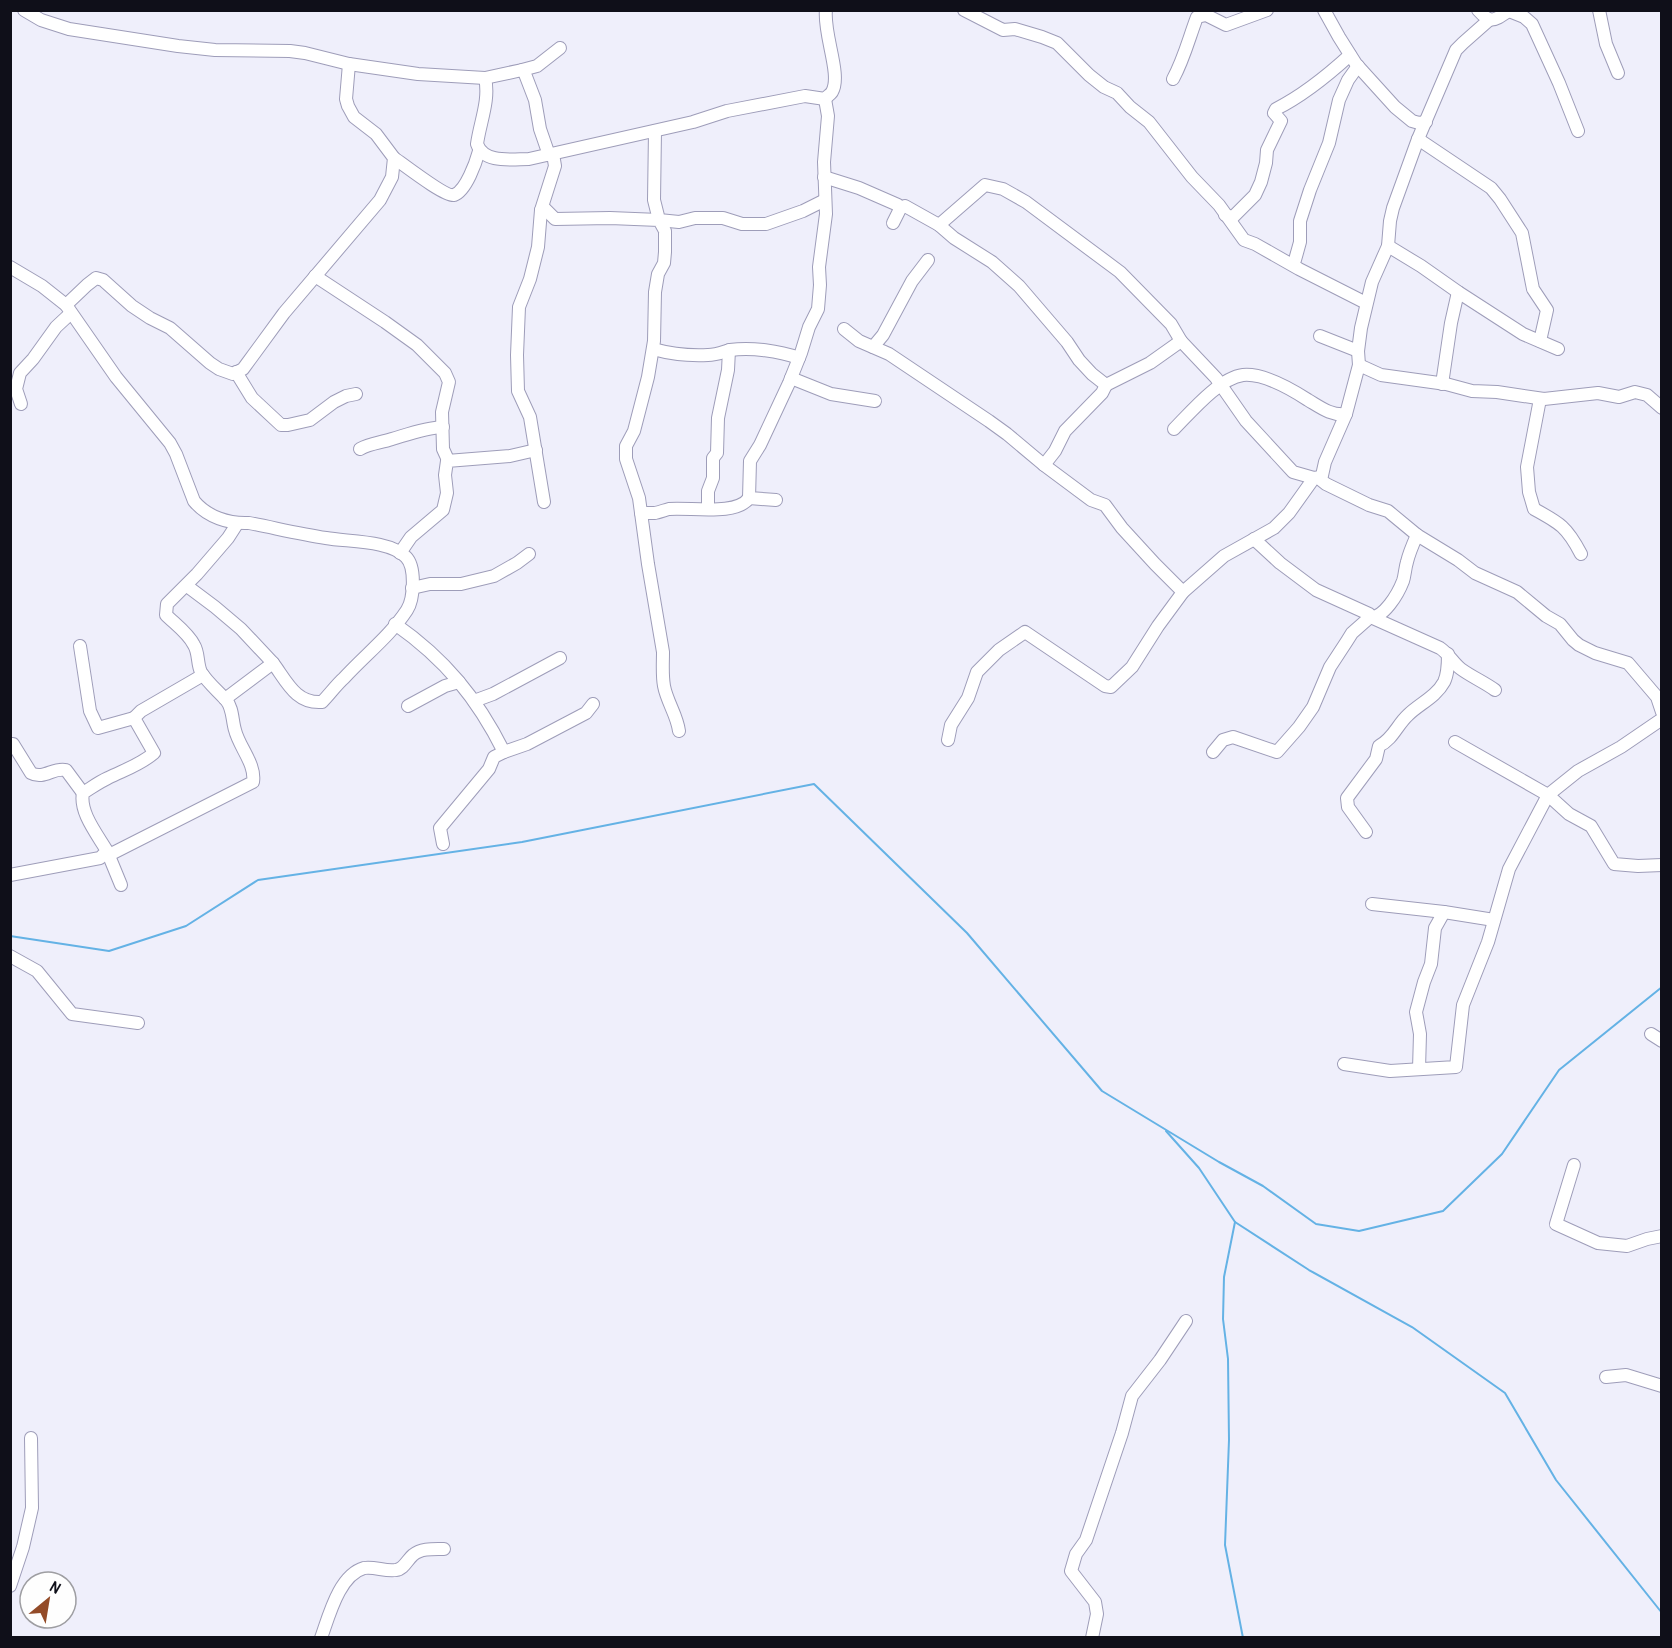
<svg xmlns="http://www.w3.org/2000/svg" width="1672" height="1648" font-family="'Archivo Narrow',sans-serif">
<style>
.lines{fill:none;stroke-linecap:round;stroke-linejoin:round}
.stream{stroke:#64b2e5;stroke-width:2}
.minor-casing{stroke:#9e9db9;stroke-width:14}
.minor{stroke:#fff;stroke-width:12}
</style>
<rect width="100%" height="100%" fill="#efeffb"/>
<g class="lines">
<g class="stream">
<path d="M 10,936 L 109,951 L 186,926 L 258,880 L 522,842 L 814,784 L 967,933 L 1102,1091 L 1219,1162 L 1263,1186 L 1316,1224 L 1359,1231 L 1443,1211 L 1502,1154 L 1559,1070 L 1662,987"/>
<path d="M 1166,1131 L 1199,1168 L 1235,1222 L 1309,1270 L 1412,1327 L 1505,1393 L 1556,1480 L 1662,1613"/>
<path d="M 1235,1222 L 1224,1277 L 1223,1319 L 1228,1359 L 1229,1440 L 1225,1545 L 1243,1638"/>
</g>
<defs>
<g id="minor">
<path d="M 24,10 L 41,20 L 69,29 L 178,46 L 215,50 L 290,51 L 305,53 L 349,64 L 418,74 L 485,78 L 522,70 L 525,74 L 535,100 L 540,129 L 549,155"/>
<path d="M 964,10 L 1003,30 L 1015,29 L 1042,37 L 1057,43 L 1089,75 L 1104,87 L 1117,93 L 1130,107 L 1149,122 L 1192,177 L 1219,205 L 1244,240 L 1255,244 L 1299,269 L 1366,303"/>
<path d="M 1324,10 L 1339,37 L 1356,64 L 1395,107 L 1412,121 L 1419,123 L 1426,122"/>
<path d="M 1478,10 C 1491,25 1495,20 1510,10"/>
<path d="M 1599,10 L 1606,44 L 1618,73"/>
<path d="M 1509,11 L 1524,17 L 1532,24 L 1559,83 L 1578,131"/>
<path d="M 1489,20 L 1463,43 L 1456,50 L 1418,139 L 1393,208 L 1390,221 L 1388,246 L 1372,282 L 1361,328 L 1358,351 L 1359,365 L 1346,414 L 1325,462 L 1321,480 L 1326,484 L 1369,505 L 1388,511 L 1417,535 L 1458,560 L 1475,573 L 1517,592 L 1546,616 L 1560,624 L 1573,640 L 1579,645 L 1595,653 L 1628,663 L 1657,697 L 1662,712"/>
<path d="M 522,70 L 537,66 L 560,48"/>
<path d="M 485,78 C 490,100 480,122 477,144 C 484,164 512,159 529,159 L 693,122 L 727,111 L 805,96 L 825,99 C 827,96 830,95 832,92 C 842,75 823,34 826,10"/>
<path d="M 1173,79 C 1184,59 1189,38 1197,17 L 1206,15 L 1226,25 L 1267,10"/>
<path d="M 655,131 L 654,200 L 659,220 L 679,222 L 695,218 L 723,218 L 742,224 L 766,224 L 803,211 L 825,200"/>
<path d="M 1418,139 L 1491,188 L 1500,199 L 1522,233 L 1533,289 L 1547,310 L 1540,341"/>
<path d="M 394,158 C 403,164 445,197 454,195 C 466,191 476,162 479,151"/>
<path d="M 824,177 L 859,188 L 898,205 L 900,209 L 893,223"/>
<path d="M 541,210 L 544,208 L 555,219 L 610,218 L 659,220 L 665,231 L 665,252 L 664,263 L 658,274 L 655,292 L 654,341 L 648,377 L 634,431 L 626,446 L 626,459 L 639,498 L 648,564 L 663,652 C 663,663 662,675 664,686 C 667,702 677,715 679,731"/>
<path d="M 1225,215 L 1233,217 L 1255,195 L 1261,182 L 1266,163 L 1267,150 L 1281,121 L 1274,113 L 1276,109 C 1304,95 1327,76 1350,55"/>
<path d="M 939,225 L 985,185 L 1003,189 L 1026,202 L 1120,272 L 1171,324 L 1181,341 L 1216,378 L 1246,421 L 1293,472 L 1314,478"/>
<path d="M 1388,246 L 1421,266 L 1458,292 L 1523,334 L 1558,349"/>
<path d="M 1292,264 L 1295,260 L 1300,242 L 1300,221 L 1310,190 L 1329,143 L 1339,100 L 1348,80 L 1358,66"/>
<path d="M 10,267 L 42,286 L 66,305 L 116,377 L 170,443 L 176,454 L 194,501 C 207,517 229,524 249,523 C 275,528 300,534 326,538 C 348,542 389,540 406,557 C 416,567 414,599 407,610 C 390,636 365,655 344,678 C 336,685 330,694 322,702 C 296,704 287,682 273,663 L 225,699"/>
<path d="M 315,276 L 385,322 L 417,345 L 445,373 L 449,382 L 442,412 L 443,449 L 448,460"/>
<path d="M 66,305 L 87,285 L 96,278 L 103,280 L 132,306 L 150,318 L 170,328 L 210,363 L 219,369 L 233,374 L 243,369 L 284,313 L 380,200 L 392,177 L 394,158 L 376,134 L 354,117 L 348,106 L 346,99 L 349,64"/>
<path d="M 844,329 L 859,341 L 889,354 L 989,421 L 1007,434 L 1044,465 L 1055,451 L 1065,431 L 1102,393 L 1106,385 L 1092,374 L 1079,360 L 1067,342 L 1019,286 L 992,262 L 954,238 L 939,225 L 905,206"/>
<path d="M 1320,336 L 1358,351"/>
<path d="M 873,347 L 883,335 L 912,281 L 928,260"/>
<path d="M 653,349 C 671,354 689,356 708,355 C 716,355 723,352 730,350 C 752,347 779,351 799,358"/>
<path d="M 1359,365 L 1381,375 L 1446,384 L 1472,391 L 1497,392 L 1544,399 L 1598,393 L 1619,397 L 1635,392 L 1647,395 L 1662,408"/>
<path d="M 236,372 L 252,398 L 281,425 L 288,425 L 310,420 L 334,402 L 346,396 L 356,394"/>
<path d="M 791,378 L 831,394 L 875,401"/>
<path d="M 1442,384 L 1451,323 L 1458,292"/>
<path d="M 1106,385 L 1150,363 L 1181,341"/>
<path d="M 1540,399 L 1527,467 L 1529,492 L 1534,509 C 1560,523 1567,527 1581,554"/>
<path d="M 21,404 L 16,389 L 20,373 L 33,359 L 56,327 L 71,313"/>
<path d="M 1174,429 C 1190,413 1219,378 1243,375 C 1263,373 1291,389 1308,400 C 1320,407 1331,416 1346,414"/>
<path d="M 360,449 C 370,443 380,443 392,439 C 409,434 425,428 443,427"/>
<path d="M 1044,465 L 1091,500 L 1105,505 L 1122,528 L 1155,564 L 1183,592"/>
<path d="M 776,500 L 749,498 L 750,461 L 760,445 L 789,383 L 801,353 L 809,327 L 818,309 L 820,285 L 819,267 L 826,214 L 824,162 L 828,116 L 825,99"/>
<path d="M 544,502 L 530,417 L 518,391 L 517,355 L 519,307 L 530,279 L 538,247 L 541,210 L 555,166 L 553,154"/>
<path d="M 708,509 L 708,491 L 713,478 L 713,458 L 717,453 L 718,418 L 728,370 L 729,350"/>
<path d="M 641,513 C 646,513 650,513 655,513 C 660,512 665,510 669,509 C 690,507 737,516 749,498"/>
<path d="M 1254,539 L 1280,563 L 1316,590 L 1369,614 L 1373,618 L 1440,648 C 1449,654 1453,663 1461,669 C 1472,677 1484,682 1495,690"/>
<path d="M 400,553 L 411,537 L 443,510 L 447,493 L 445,475 L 447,461 L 510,456 L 536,450"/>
<path d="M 187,586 L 215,607 L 241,629 L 273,663"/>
<path d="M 412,588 L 430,584 L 461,584 L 494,576 L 517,563 L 529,554"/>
<path d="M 395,624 C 445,659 477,698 504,752 L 527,744 L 586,713 L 593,704"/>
<path d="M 80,646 L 90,711 L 98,728 L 134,718"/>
<path d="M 474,701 L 493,694 L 560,658"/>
<path d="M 408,706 L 445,686 L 459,682"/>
<path d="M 948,740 L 951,725 L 968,698 L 977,672 L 999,650 L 1025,632 L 1105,686 L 1111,687 L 1132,667 L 1158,626 L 1183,592 L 1224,556 L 1274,528 L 1289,513 L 1314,478 L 1321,477"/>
<path d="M 1455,742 L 1548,795 L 1569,814 L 1591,826 L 1614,864 L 1638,866 L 1662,865"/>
<path d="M 10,744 L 13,744 L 31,773 C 44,780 53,767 66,770 L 83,793"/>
<path d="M 1213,752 L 1223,740 L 1233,737 L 1277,752 L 1299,727 L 1313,707 L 1330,667 L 1347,641 L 1352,633 L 1369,618 C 1384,618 1398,594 1403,581 C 1405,575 1405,568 1407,562 C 1409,553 1413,544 1417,535"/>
<path d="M 1366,832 L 1348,807 L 1347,798 L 1376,759 L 1379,746 C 1393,739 1397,725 1408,715 C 1419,704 1436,697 1444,682 C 1448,674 1448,664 1448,654"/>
<path d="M 443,844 L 440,828 L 489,769 L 494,757 L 504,752"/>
<path d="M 107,851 L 121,885"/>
<path d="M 109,855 L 253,782 C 256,764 239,747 235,730 C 232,720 233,708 226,700 C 218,691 207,682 201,672 C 197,664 199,653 194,645 C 188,633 175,624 166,615 L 167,604 L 197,574 L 228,538 L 237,524"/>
<path d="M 10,875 L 100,858 L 107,851 C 97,834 79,812 83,793 C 91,788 99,782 108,778 C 124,770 140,765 154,753 L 134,718 L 141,711 L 203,675"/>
<path d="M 1372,904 L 1444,912 L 1494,920"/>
<path d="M 10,956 L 37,971 L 72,1014 L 138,1023"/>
<path d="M 1651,1034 L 1662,1041"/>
<path d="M 1344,1064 L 1390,1071 L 1456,1067 L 1463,1005 L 1488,942 L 1509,869 L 1548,795 L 1578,771 L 1621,747 L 1662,719"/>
<path d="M 1419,1069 L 1420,1034 L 1416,1012 L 1424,982 L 1431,964 L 1435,928 L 1444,912"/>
<path d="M 1574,1165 L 1556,1224 L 1598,1243 L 1627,1246 L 1647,1239 L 1662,1236"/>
<path d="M 1606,1377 L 1626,1375 L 1662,1386"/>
<path d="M 10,1586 L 23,1547 L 32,1508 L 31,1438"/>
<path d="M 321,1638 C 329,1616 339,1575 364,1568 C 374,1566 386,1572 396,1570 C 404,1569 407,1560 413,1555 C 421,1548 434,1549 444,1549"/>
<path d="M 1092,1638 L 1097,1614 L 1095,1602 L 1071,1571 L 1076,1554 L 1086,1540 L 1122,1433 L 1132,1396 L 1160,1360 L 1186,1321"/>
</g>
</defs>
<use href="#minor" class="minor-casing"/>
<use href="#minor" class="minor"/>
</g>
<rect width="1672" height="1648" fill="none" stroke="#0f0f19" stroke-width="24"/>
<g transform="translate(48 1600) rotate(30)"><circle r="28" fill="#fefefe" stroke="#9e9ea2" stroke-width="1.5"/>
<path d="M0-4.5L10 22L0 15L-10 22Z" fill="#934b28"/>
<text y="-9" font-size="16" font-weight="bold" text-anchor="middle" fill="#0f0f19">N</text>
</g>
</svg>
